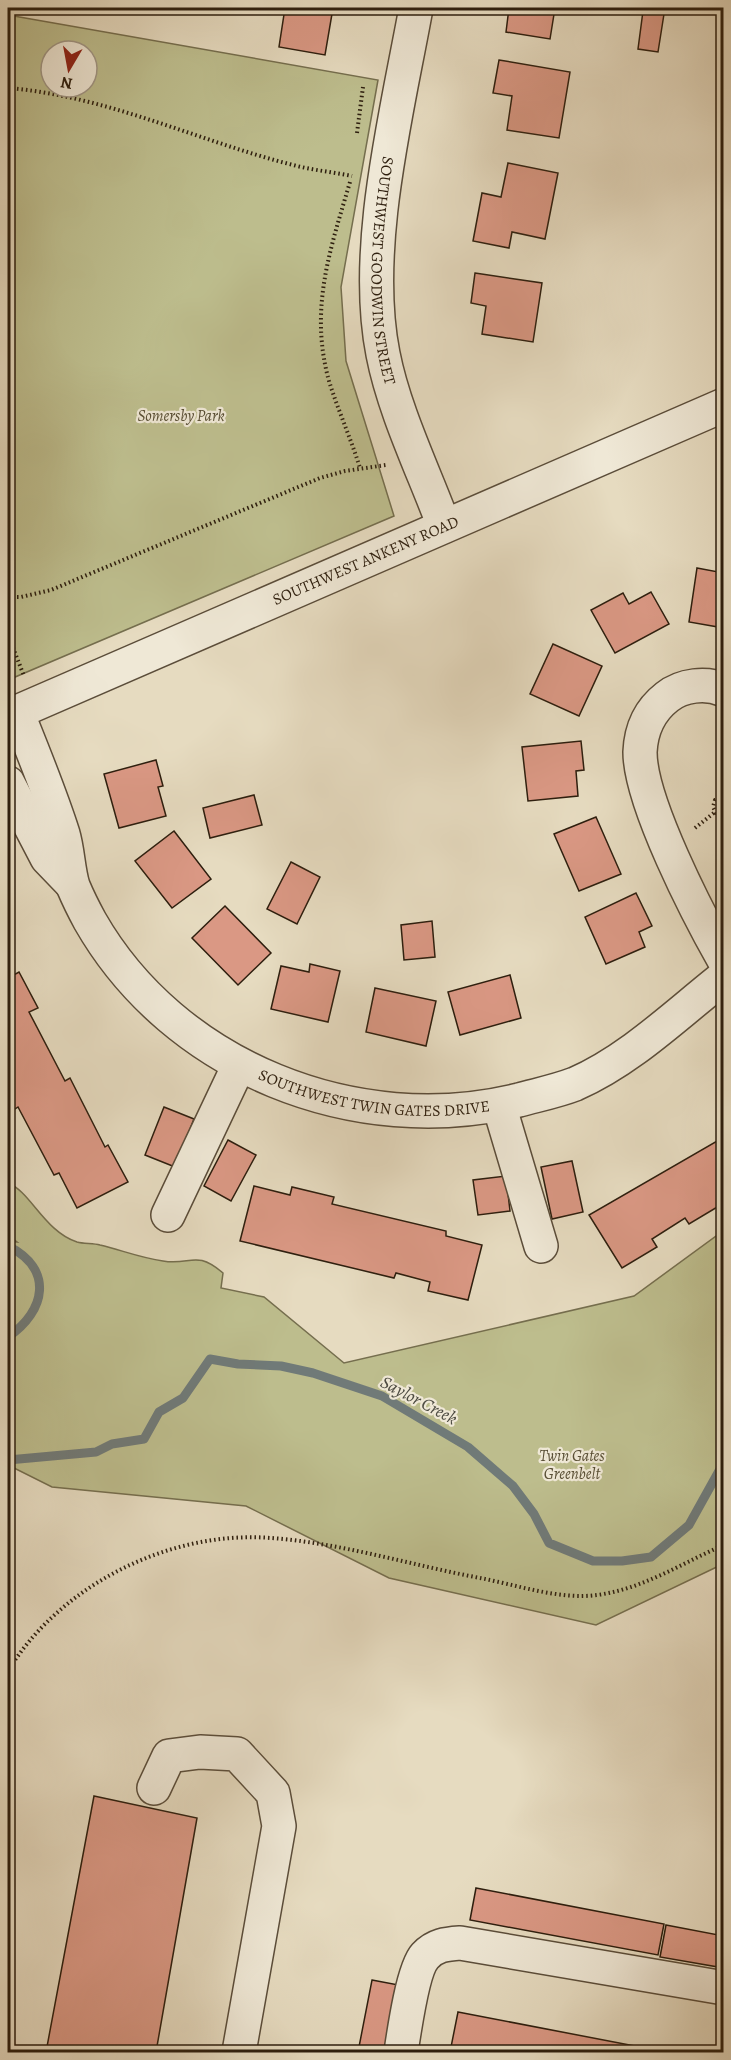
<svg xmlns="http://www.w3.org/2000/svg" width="731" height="2060" font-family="Alegreya,serif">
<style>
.green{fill:#bdbd8d;stroke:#756e4e;stroke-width:1.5;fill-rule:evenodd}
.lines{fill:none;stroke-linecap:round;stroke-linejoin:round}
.stream{stroke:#707a78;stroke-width:9}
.building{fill:#da9884;stroke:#2d1e0e;stroke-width:1.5}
.minor-casing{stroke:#5b4d3a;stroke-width:36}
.path{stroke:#2d1e0e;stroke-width:4;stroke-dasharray:1.5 3;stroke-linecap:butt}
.minor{stroke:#efe8d6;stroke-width:33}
.labels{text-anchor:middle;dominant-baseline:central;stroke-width:4.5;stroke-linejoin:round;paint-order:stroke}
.street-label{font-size:16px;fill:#2d1e0e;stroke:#efe8d6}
.park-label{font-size:16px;font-style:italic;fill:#584e34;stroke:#efe8d6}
.water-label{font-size:18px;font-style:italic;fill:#4e4c43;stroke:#efe8d6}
</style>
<rect width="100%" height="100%" fill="#e6dbc0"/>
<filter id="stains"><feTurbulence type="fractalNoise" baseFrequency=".00333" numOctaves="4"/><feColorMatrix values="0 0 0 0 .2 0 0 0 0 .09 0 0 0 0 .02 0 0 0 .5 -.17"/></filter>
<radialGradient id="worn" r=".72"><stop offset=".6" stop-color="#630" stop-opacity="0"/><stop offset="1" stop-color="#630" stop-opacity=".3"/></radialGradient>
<g class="green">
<path d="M 8,15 L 378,80 L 341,287 L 346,361 L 394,516 L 8,680 ZM 51,51 L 87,51 L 87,87 L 51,87 Z"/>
<path d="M 8,1183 C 30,1191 45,1232 77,1242 C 84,1244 93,1243 100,1245 C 121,1250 141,1258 163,1261 C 191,1266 195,1249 223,1273 L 221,1288 L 264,1297 L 344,1363 L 634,1296 L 723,1231 L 723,1564 L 596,1625 L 389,1578 L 246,1506 L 52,1487 L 8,1465 L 8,1241 L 17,1242 L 8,1235 Z"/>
</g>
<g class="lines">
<g class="stream">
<path d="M 8,1246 C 54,1269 46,1311 8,1337"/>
<path d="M 8,1460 L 96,1452 L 112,1444 L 144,1439 L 159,1412 L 183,1398 L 210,1359 L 238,1364 L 281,1366 L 313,1373 L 382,1396 L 468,1447 L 513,1486 L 534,1514 L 549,1543 L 593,1561 L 622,1561 L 651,1557 L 689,1525 L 724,1462"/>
</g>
</g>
<g class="building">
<path d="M 285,8 L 333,8 L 325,55 L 279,47 Z"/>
<path d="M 509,8 L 555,8 L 550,39 L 506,32 Z"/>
<path d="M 643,11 L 664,14 L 658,52 L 638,49 Z"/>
<path d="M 499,60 L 570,72 L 559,138 L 507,130 L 512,96 L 493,93 Z"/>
<path d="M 508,163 L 558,173 L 545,239 L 512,232 L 509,248 L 473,241 L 482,193 L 501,197 Z"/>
<path d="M 475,273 L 542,283 L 533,342 L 482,334 L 486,306 L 471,303 Z"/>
<path d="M 697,568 L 724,573 L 724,628 L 689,622 Z"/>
<path d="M 651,592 L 669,624 L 615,653 L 591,610 L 623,593 L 629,604 Z"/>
<path d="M 553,644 L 602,666 L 579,716 L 530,694 Z"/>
<path d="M 581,741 L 584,770 L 576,771 L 578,796 L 528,801 L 522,747 Z"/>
<path d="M 156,760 L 163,786 L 158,787 L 166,816 L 119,828 L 104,774 Z"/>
<path d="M 254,795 L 262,825 L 210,838 L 203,808 Z"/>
<path d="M 596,817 L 621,874 L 579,891 L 554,834 Z"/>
<path d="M 174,831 L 211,879 L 172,908 L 135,861 Z"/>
<path d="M 291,862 L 320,877 L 297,924 L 267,909 Z"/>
<path d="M 636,893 L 652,926 L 639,932 L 645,947 L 606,964 L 585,917 Z"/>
<path d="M 225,906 L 271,953 L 238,985 L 192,938 Z"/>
<path d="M 432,921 L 435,957 L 404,960 L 401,925 Z"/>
<path d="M 310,964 L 340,971 L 328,1022 L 271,1009 L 281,966 L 309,972 Z"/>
<path d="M 8,968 L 12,976 L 19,972 L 38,1008 L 29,1012 L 65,1081 L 70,1078 L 105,1147 L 108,1145 L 128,1182 L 77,1208 L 59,1173 L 54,1175 L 18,1107 L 15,1109 L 8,1095 Z"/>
<path d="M 510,975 L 521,1018 L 460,1035 L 448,992 Z"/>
<path d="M 375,988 L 436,1001 L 426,1046 L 366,1032 Z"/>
<path d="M 164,1107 L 194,1119 L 175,1167 L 145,1155 Z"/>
<path d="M 724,1137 L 724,1203 L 689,1224 L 685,1218 L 652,1239 L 657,1247 L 622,1268 L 589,1215 Z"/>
<path d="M 228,1140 L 256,1155 L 231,1201 L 204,1186 Z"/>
<path d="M 572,1161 L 583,1212 L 552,1219 L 541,1167 Z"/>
<path d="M 506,1176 L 510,1211 L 478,1215 L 473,1180 Z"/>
<path d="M 254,1186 L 290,1195 L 292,1187 L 334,1197 L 332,1204 L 446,1231 L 446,1236 L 482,1245 L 468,1300 L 428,1291 L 430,1282 L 396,1273 L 394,1278 L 240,1241 Z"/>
<path d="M 94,1796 L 197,1818 L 156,2052 L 46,2052 Z"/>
<path d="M 476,1888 L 664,1924 L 658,1955 L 470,1920 Z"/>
<path d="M 666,1925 L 724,1936 L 724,1968 L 660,1957 Z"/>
<path d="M 372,1980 L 404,1986 L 391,2052 L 358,2052 Z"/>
<path d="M 458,2012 L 666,2052 L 450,2052 Z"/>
</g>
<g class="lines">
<defs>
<g id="minor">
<path id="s1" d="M 416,8 C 397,113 362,249 383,354 C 394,411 424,472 444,526"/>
<path d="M 724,690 C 706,682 682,685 667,697 C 649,711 641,730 640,752 C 640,802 698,914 724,960"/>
<path id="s2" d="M 17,712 C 33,752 50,793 63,834 C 68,851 68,870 73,886 C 78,898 84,910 90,921 C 174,1068 356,1140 519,1100 C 537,1095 557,1091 575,1084 C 630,1060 677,1014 724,977"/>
<path id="s3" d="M 8,716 L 724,405"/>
<path d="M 8,783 L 47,858 L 72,884"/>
<path d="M 499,1105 L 541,1246"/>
<path d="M 168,1215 L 239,1065"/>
<path d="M 154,1788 L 169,1756 L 200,1752 L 237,1754 L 273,1793 L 279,1826 L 239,2052"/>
<path d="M 401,2052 C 404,2032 413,1969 425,1956 C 435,1945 446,1944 460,1943 L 724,1988"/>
</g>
</defs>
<use href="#minor" class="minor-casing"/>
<g class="path">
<path d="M 8,88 C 107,96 198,141 293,165 C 312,170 332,172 352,176"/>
<path d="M 357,133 L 363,87"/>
<path d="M 350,182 C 330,250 309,309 329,381 C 338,410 351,439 360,468"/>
<path d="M 8,597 L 21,597 L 51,590 L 320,478 L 345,471 L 386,465"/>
<path d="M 8,635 L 24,676"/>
<path d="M 724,797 L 715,800 L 713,807 L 716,813 L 724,814"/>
<path d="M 695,828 L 715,812"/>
<path d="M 8,1671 C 60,1585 170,1530 271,1538 C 341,1543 411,1565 480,1578 C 517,1585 560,1600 597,1595 C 643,1589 682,1563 724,1545"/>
</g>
<use href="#minor" class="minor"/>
</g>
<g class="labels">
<g class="street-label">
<text stroke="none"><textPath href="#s1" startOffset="266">SOUTHWEST GOODWIN STREET</textPath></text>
<text stroke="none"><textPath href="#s3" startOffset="390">SOUTHWEST ANKENY ROAD</textPath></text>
<text stroke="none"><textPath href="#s2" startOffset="572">SOUTHWEST TWIN GATES DRIVE</textPath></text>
</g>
<g class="park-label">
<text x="181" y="416">Somersby Park</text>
<text x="572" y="1456">Twin Gates<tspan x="572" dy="18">Greenbelt</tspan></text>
</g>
<g class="water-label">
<text transform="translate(419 1400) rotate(28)">Saylor Creek</text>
</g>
</g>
<rect width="731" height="2060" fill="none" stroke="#e6dbc0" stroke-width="30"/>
<rect x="9" y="9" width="713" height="2042" fill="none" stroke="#2d1e0e" stroke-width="3"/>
<rect x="15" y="15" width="701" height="2030" fill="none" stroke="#2d1e0e" stroke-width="1.5"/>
<g transform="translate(69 69) rotate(190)"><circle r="28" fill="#efe8d6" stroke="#a19786" stroke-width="1.5"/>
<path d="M0-4.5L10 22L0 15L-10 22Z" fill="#8f2418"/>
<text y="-9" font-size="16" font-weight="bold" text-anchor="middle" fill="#2d1e0e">N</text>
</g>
<rect width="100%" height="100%" filter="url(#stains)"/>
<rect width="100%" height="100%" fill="url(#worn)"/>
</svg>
